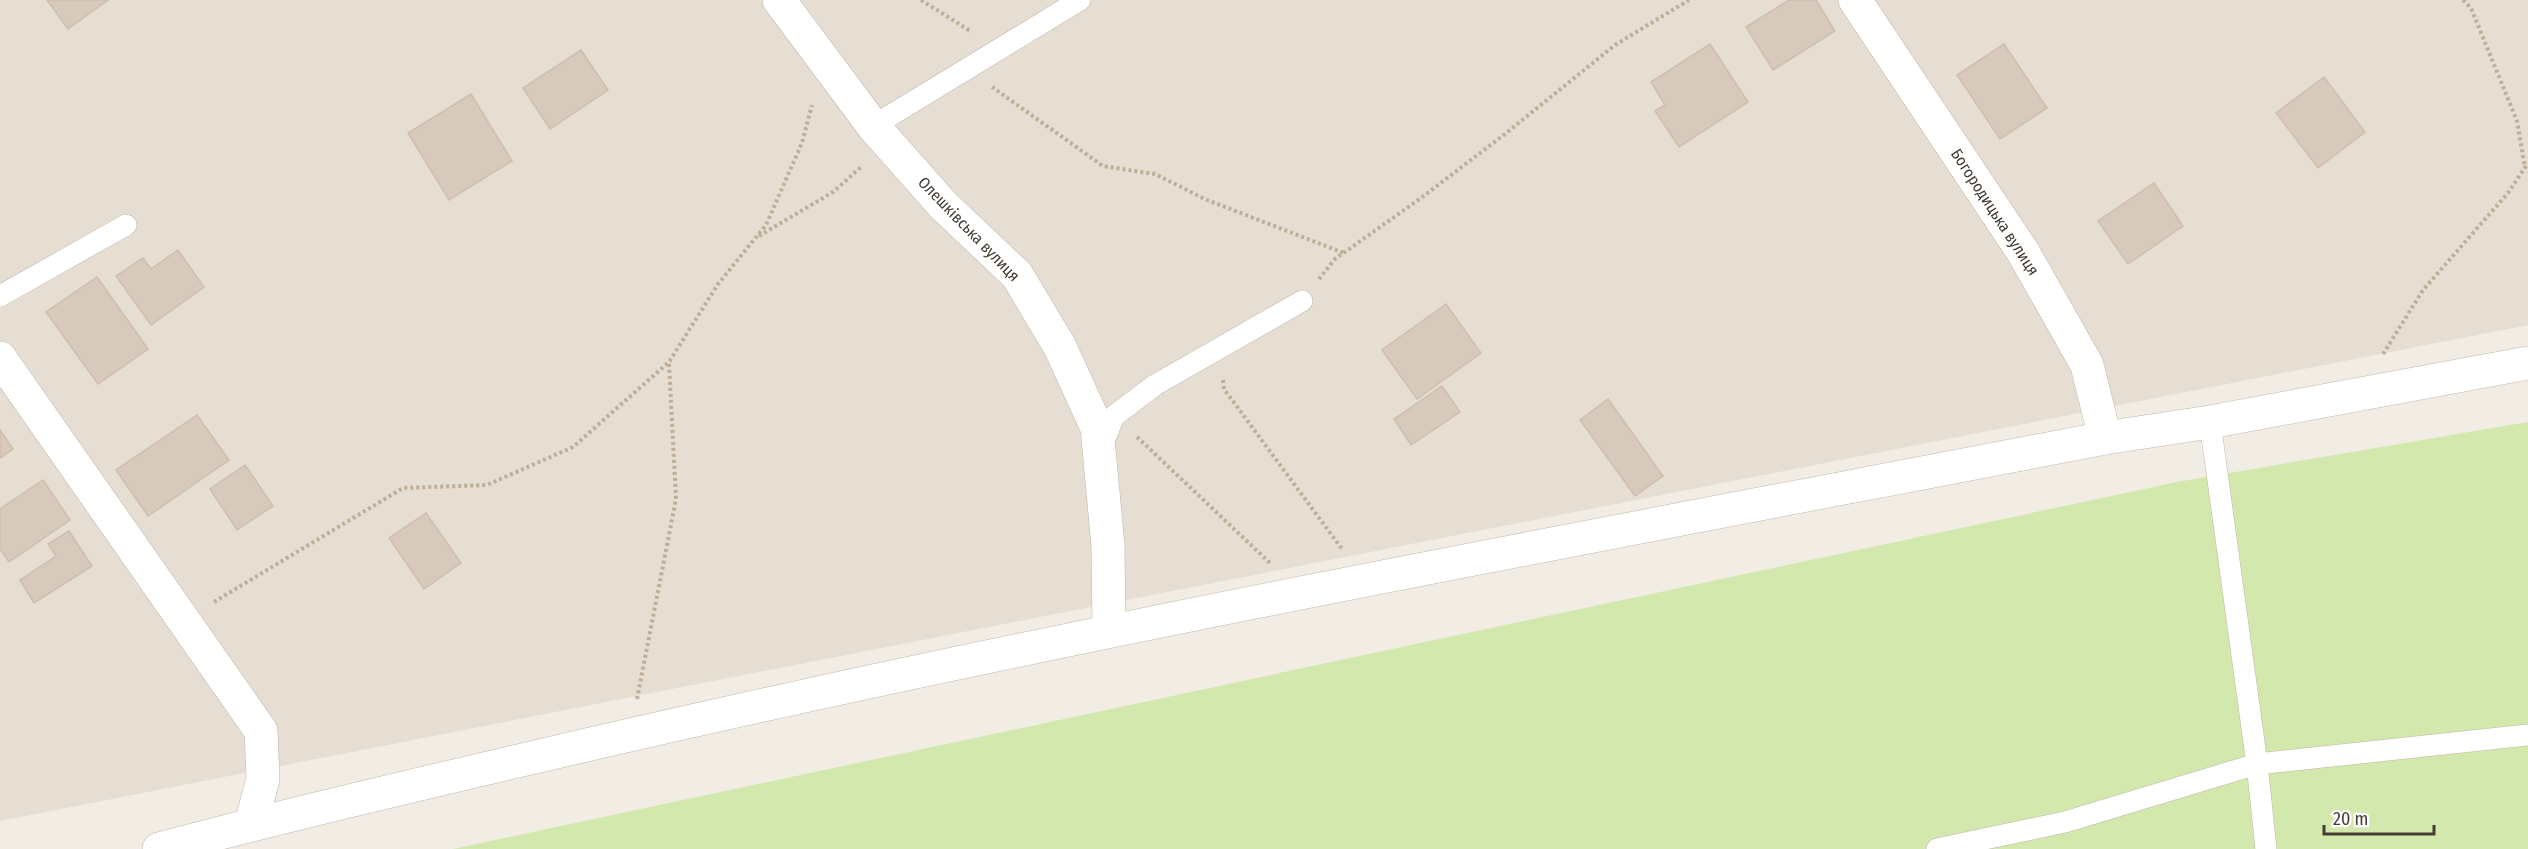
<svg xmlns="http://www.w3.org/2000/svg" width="2528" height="849" font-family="'Fira Sans Condensed',sans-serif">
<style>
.residential{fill:#e6ded2}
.green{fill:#d2e8ac}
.building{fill:#d7cabc;stroke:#cfbeac;stroke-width:1.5}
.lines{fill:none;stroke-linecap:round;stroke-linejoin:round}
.service-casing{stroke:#c1b6aa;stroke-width:22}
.minor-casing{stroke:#c1b6aa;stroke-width:34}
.path{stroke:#c0ae98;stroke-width:4;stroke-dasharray:3 3;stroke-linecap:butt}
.service{stroke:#fff;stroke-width:21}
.minor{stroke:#fff;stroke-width:33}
.labels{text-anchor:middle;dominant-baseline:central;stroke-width:4.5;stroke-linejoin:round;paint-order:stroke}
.street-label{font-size:16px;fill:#443c34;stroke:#fff}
</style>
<rect width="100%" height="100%" fill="#f2ede4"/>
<path class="residential" d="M 0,0 L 2528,0 L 2528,325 L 0,821 Z"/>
<path class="green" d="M 2528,422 L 2528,849 L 453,849 L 2177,482 Z"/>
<g class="building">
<path d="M 47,0 L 108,0 L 68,29 Z"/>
<path d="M 1789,0 L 1816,0 L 1835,31 L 1773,70 L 1746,27 Z"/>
<path d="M 1710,44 L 1748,102 L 1679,147 L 1655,111 L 1665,105 L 1651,82 Z"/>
<path d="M 2004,44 L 2047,108 L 2000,139 L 1957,75 Z"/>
<path d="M 581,50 L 608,90 L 550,129 L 523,88 Z"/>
<path d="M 2324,77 L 2365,132 L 2318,168 L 2276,113 Z"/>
<path d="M 471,94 L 512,161 L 449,200 L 408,133 Z"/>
<path d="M 2154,183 L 2183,226 L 2128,264 L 2098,221 Z"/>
<path d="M 178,250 L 204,287 L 151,325 L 116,276 L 143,258 L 151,269 Z"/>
<path d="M 97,277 L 148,349 L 98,384 L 46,312 Z"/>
<path d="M 1446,304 L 1481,353 L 1417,399 L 1382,350 Z"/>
<path d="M 1442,386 L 1460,412 L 1411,445 L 1394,419 Z"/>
<path d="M 1608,399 L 1663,476 L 1635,496 L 1580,420 Z"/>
<path d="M 197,415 L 229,460 L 148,516 L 116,470 Z"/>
<path d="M 0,430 L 13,449 L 0,458 Z"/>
<path d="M 245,465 L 273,506 L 237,530 L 210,489 Z"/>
<path d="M 43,480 L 70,520 L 9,562 L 0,549 L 0,509 Z"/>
<path d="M 426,513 L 461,563 L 424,589 L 389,538 Z"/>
<path d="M 69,531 L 92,566 L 34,603 L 20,580 L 56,556 L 48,544 Z"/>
</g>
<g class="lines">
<defs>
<g id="service">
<path d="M 873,126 L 1080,0"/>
<path d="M 0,296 L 126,225"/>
<path d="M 2210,422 L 2257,764 L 2266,849"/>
<path d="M 1101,449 L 1114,416 L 1155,385 L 1302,301"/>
<path d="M 1937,849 L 2065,822 L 2257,764 L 2528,735"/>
</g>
<g id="minor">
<path d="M 779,0 L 873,126 L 943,205 L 1017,275 L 1060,347 L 1097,428 L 1108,546 L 1109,630"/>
<path d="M 1855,0 L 2023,252 L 2087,365 L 2105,438"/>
<path d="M 0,358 L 261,731 L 263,779 L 251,824"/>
<path d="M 159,849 C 278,817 398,789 518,761 C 1043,637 1575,540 2105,438 L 2210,422 L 2528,363"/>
</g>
</defs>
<use href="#service" class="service-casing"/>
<use href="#minor" class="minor-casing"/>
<g class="path">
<path d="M 921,0 L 972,32"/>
<path d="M 2463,0 L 2471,8 L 2517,121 L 2525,168"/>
<path d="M 992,87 L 1103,166 L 1155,174 L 1207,200 L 1344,253"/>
<path d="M 759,236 L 833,192 L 861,167"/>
<path d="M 1319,279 L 1335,259 L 1421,198 L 1505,134 L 1615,45 L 1689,0"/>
<path d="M 2383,354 L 2423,290 L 2508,193 L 2528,163"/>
<path d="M 1223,380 L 1224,389 L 1342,549"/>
<path d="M 1137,437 L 1271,564"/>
<path d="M 214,602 L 403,488 L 487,485 L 573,447 L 669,362 L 718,284 L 766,225 L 802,143 L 812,105"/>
<path d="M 637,699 L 676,499 L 669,363"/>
</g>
<use href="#service" class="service"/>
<use href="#minor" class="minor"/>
</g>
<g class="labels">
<g class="street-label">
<text transform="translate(1995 212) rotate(57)">Богородицька вулиця</text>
<text transform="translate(969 229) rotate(46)">Олешківська вулиця</text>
</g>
</g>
<path d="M2324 825v9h110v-9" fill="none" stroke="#443c34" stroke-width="3"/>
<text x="2333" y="825" font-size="18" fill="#443c34" stroke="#ffffff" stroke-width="4.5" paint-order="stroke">20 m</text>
</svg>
